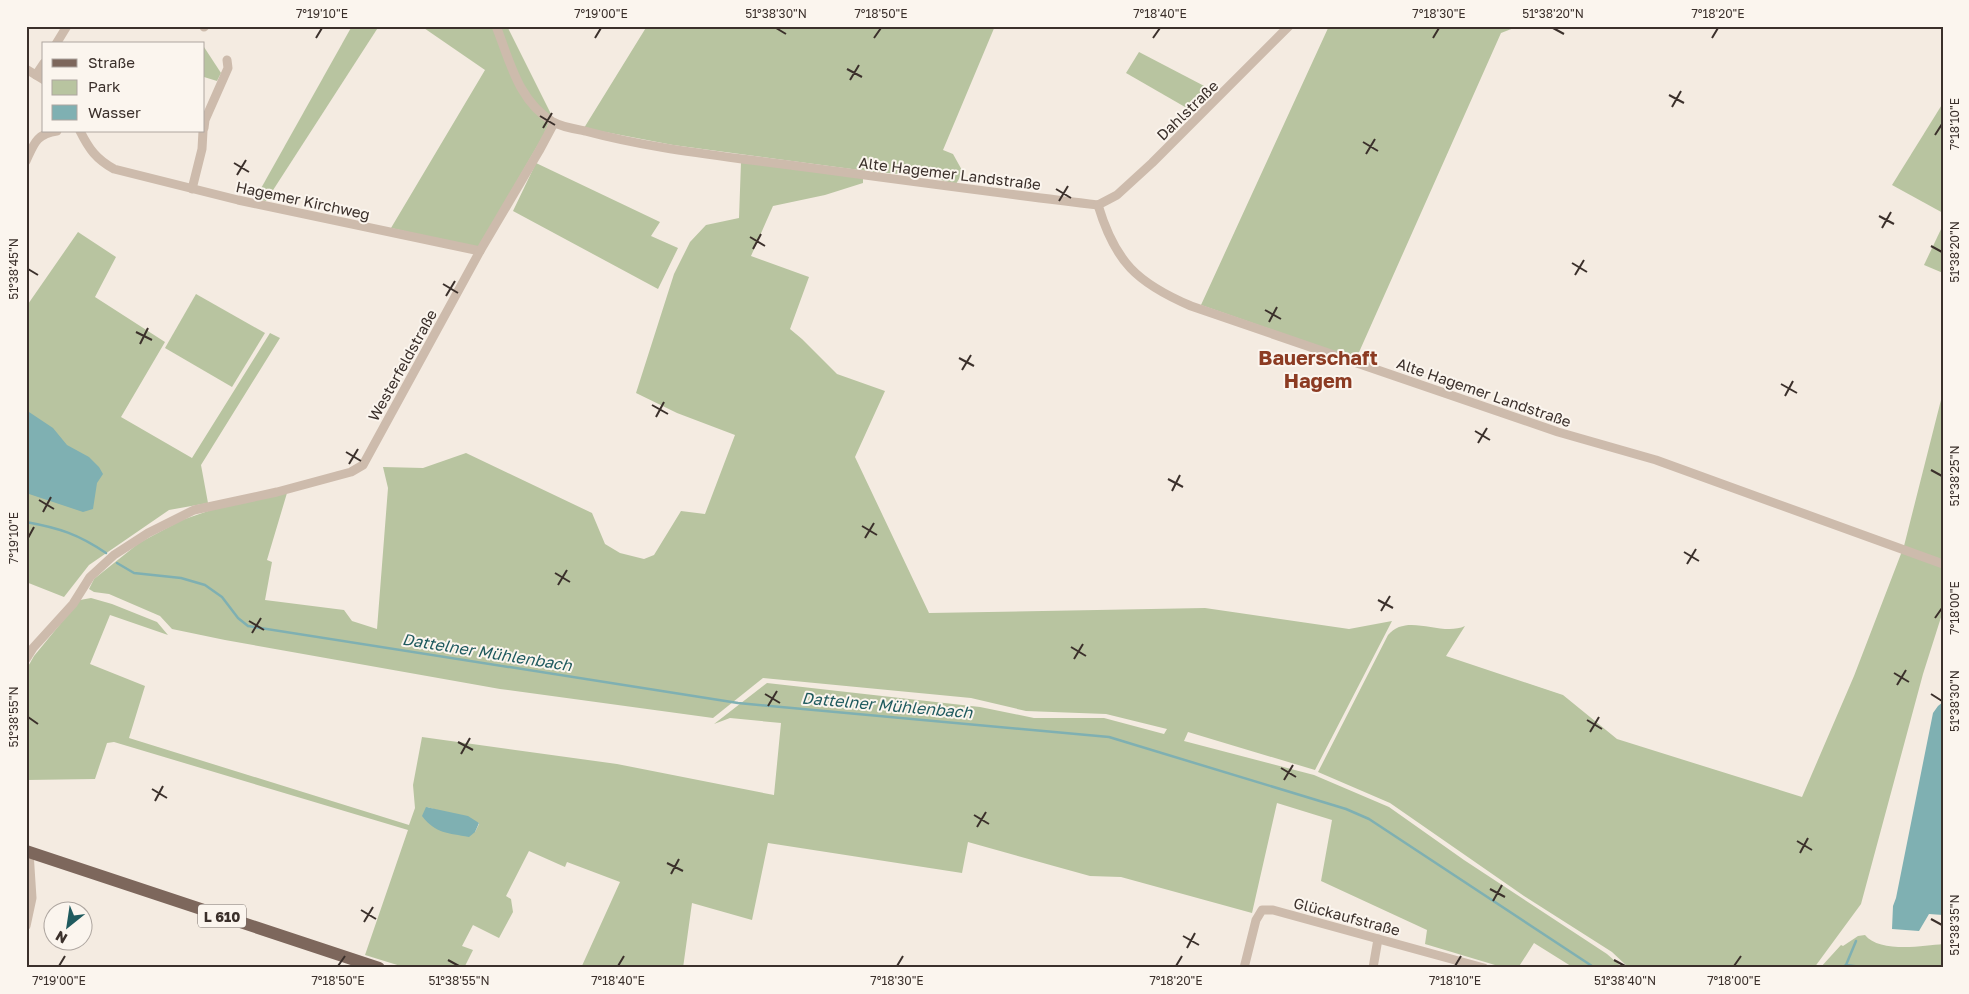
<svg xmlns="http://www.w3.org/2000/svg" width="1969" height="994" font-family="'Golos Text',sans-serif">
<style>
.green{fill:#b8c4a0;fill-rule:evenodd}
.water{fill:#7fb0b2}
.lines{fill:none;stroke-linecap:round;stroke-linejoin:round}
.stream{stroke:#7fb0b2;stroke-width:2.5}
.minor{stroke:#cdbbac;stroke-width:9}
.primary{stroke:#7d675c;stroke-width:12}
.ticks{fill:none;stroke:#3b302b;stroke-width:2}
.labels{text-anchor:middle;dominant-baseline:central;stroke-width:4;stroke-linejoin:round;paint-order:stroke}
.shield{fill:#fbf5ee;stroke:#756b66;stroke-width:1}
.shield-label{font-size:14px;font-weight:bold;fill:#3b302b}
.street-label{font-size:15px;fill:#3b302b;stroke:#fbf5ee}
.water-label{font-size:16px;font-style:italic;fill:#1f5a5e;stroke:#fbf5ee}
.district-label{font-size:20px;font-weight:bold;fill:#8c3b22;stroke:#fbf5ee}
.neatline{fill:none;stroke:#3b302b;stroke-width:2}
.ticks-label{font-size:12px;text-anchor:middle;fill:#3b302b}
</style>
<rect width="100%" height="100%" fill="#f4ebe1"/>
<g class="green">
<path d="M 352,26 L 379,26 L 266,201 L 255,199 Z"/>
<path d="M 421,26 L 507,26 L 552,116 L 543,136 L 478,248 L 391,228 L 485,70 Z"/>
<path d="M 647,26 L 995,26 L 943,150 L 953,154 L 963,172 L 956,184 L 926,176 L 874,172 L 673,145 L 584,128 Z"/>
<path d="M 1329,26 L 1519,26 L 1501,33 L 1356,359 L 1201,305 Z"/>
<path d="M 204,47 L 221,73 L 217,81 L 204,77 Z"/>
<path d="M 1139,52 L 1210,89 L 1192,111 L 1126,73 Z"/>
<path d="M 1943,103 L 1943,213 L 1892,185 Z"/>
<path d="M 741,162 L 863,178 L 863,183 L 825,195 L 773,206 L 751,256 L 809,277 L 790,329 L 802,339 L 837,374 L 885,391 L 855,457 L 929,613 L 1205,608 L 1349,629 L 1392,621 L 1315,770 L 1188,732 L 1184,741 L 1314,775 L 1389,807 L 1464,860 L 1607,954 L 1623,968 L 1574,968 L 1534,943 L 1518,968 L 1505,968 L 1425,944 L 1427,930 L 1321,881 L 1332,820 L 1277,803 L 1252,913 L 1121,877 L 1090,876 L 968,842 L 962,873 L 768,843 L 752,920 L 692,903 L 683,968 L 581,968 L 620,882 L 567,862 L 565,867 L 529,851 L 506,896 L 511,899 L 513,912 L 499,938 L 473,925 L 462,946 L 473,950 L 464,968 L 407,968 L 365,955 L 408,830 L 114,742 L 107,743 L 95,779 L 26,780 L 26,670 L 34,656 L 80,600 L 91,598 L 112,604 L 157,622 L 168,635 L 110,615 L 90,664 L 145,686 L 129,738 L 409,825 L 415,808 L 413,785 L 422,737 L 617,764 L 774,795 L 781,723 L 730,718 L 714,724 L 767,683 L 980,707 L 1034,718 L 1104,718 L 1164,734 L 1167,729 L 1106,714 L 1026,711 L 971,698 L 763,678 L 713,718 L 500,689 L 225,640 L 172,629 L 160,616 L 109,594 L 94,592 L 89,589 L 94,579 L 139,543 L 182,520 L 214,509 L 287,493 L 267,560 L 272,562 L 265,600 L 344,610 L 352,621 L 377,629 L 388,488 L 383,467 L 423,468 L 466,453 L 592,513 L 605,544 L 620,553 L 644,559 L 654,555 L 681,511 L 705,514 L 735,435 L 677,413 L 636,393 L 674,274 L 690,242 L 706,225 L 739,218 ZM 427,807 L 479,823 L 479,824 L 475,832 Z"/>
<path d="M 536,163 L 660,222 L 651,236 L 678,248 L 658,289 L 513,211 Z"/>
<path d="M 1943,225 L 1943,273 L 1924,265 Z"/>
<path d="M 78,232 L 116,257 L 95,297 L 165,342 L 121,417 L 192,458 L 270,333 L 280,338 L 201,465 L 208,503 L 169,510 L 89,565 L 64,597 L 26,582 L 26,307 Z"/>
<path d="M 196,294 L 265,333 L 232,387 L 165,348 Z"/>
<path d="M 1943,392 L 1943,611 L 1923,674 L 1861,904 L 1814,968 L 1629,968 L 1612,952 L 1524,896 L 1390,803 L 1318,772 L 1388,635 C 1407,612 1441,637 1465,626 L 1446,656 L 1563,695 L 1617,739 L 1802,797 L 1854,676 L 1904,546 Z"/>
<path d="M 1865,935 C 1879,953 1923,946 1943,944 L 1943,968 L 1820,968 L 1841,945 L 1843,946 L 1858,936 Z"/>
</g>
<g class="water">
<path d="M 26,410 L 53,428 L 67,445 L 89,457 L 99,467 L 103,474 L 97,483 L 93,509 L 83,512 L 26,493 Z"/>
<path d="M 1943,702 L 1943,915 L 1929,914 L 1919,931 L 1892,929 L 1893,906 L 1896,898 L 1933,713 L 1938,706 Z"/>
<path d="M 426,807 L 468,816 L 479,823 L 475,832 L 469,837 C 448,833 436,834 422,816 Z"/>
</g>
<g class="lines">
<g class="stream">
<path d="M 26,522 C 59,528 78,534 106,553"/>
<path d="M 117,563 L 134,573 L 181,578 L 205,585 L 222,597 L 238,618 L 248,626 L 738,703 L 1109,737 L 1346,809 L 1369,819 L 1595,968"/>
<path d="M 1846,965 L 1856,941"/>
<path d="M 1841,968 L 1846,965 L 1869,968"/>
</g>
<g class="minor">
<path d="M 496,26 C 510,61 518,101 553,122 C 562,127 575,129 585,131 C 637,145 689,152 742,159 C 860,174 979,191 1098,205"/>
<path d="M 204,27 L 205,26"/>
<path d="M 56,44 L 67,26"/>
<path d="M 26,69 L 44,80"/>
<path d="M 36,75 L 44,63"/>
<path d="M 204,128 L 205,120 L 228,68 L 227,60"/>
<path d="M 80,131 C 89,149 96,159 114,169 L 238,200 L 480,251"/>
<path d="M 26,161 C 34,144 36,134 57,131"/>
<path d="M 192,189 L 202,149 L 203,131"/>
<path d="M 1098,205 C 1115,262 1137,283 1191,306 L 1558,432 L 1656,460 L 1943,564"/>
<path d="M 1098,205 L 1117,195 L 1152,163 L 1289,26"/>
<path d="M 26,659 L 33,648 L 73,604 L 90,577 L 114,555 L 148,533 L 194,510 L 277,492 L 351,472 L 363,465 L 480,251 L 539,151 L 554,123"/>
<path d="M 26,926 L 32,898 L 29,852"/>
<path d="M 1244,968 L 1256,920 L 1262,910 L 1273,910 L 1484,968"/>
<path d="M 1373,968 L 1378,939"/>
</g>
<path class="primary" d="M 26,851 L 379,968"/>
</g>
<path class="ticks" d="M 776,28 L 786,34M 1553,28 L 1564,34M 316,38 L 322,28M 595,38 L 601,28M 874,38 L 881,28M 1153,38 L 1160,28M 1433,38 L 1439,28M 1712,38 L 1718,28M 847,69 L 862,77M 850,80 L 859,65M 1669,95 L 1684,103M 1672,107 L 1681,91M 540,116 L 555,125M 543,128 L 552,113M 1935,135 L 1942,124M 1363,142 L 1378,151M 1366,154 L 1375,139M 234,163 L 249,172M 237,175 L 246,160M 1056,189 L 1071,198M 1059,201 L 1068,186M 1879,216 L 1894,224M 1882,228 L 1891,212M 750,237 L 765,246M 1931,246 L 1942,252M 753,249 L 761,234M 1572,263 L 1587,272M 28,269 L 38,275M 1575,275 L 1584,260M 443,284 L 458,293M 446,296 L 455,281M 1265,310 L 1281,319M 1269,322 L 1277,307M 136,332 L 152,340M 140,344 L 148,328M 959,358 L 974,366M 962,370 L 971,355M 1781,384 L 1797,393M 1785,396 L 1793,381M 652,405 L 668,414M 656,417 L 664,402M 1475,431 L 1490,440M 1478,443 L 1487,428M 346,452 L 361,461M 349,464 L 358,449M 1931,470 L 1942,476M 1168,479 L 1183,487M 1172,491 L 1180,475M 39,500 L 54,509M 43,512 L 51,497M 862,526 L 877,535M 28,538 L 34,527M 865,538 L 874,523M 1684,552 L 1699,561M 1687,564 L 1696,549M 555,573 L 570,582M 558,585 L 567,570M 1378,600 L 1393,608M 1381,611 L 1390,596M 1935,618 L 1942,608M 249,621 L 264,630M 252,633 L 261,618M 1071,647 L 1086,656M 1074,659 L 1083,644M 1894,673 L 1909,682M 1897,685 L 1906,670M 765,694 L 780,703M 1931,694 L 1942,701M 768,706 L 777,691M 28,717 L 38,724M 1587,720 L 1602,729M 1590,732 L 1599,717M 458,742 L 473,750M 461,754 L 470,738M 1281,768 L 1296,777M 1284,780 L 1293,765M 152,789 L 167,798M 155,801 L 163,786M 974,815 L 989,824M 977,827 L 986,812M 1797,841 L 1812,850M 1800,853 L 1808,838M 667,863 L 683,871M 671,874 L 679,859M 1490,889 L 1505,897M 1493,901 L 1502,885M 361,910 L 376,919M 1931,919 L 1942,925M 364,922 L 373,907M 1183,936 L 1199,945M 1187,948 L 1195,933M 448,960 L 459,966M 1614,960 L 1625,966M 59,966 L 65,956M 338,966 L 345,956M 618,966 L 624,956M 897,966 L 903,956M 1176,966 L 1182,956M 1455,966 L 1461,956M 1734,966 L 1741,956"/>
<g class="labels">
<rect class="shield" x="198" y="904.5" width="48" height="23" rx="4"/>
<g class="shield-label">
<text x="222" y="916">L 610</text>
</g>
<g class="street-label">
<text transform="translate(1187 110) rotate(-44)">Dahlstraße</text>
<text transform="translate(950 173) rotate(7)">Alte Hagemer Landstraße</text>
<text transform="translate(303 200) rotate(12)">Hagemer Kirchweg</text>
<text transform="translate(402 365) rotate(-61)">Westerfeldstraße</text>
<text transform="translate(1484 392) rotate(19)">Alte Hagemer Landstraße</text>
<text transform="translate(1347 916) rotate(15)">Glückaufstraße</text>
</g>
<g class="water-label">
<text transform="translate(487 652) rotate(9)">Dattelner Mühlenbach</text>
<text transform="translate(887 705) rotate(5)">Dattelner Mühlenbach</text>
</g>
<g class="district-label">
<text x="1318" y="357">Bauerschaft<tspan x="1318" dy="23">Hagem</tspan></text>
</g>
</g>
<rect width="1969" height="994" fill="none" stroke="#fbf5ee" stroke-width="55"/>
<rect x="42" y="42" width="162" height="90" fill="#fbf5ee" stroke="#aea6a0"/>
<rect x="52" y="59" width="25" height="8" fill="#7d675c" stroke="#aea6a0"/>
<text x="88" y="68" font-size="15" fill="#3b302b">Straße</text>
<rect x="52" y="80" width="25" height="15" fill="#b8c4a0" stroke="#aea6a0"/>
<text x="88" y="92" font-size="15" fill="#3b302b">Park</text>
<rect x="52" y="105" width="25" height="15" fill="#7fb0b2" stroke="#aea6a0"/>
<text x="88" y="118" font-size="15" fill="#3b302b">Wasser</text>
<g transform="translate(68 926) rotate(210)"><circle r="24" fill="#fbf5ee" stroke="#aea6a0"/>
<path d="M0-4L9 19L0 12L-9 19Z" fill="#1f5a5e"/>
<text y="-8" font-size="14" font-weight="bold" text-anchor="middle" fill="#3b302b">N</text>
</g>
<rect x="28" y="28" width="1914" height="938" class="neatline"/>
<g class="ticks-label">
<text x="322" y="18">7°19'10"E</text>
<text x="601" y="18">7°19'00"E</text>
<text x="776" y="18">51°38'30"N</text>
<text x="881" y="18">7°18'50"E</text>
<text x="1160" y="18">7°18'40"E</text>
<text x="1439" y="18">7°18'30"E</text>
<text x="1553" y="18">51°38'20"N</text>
<text x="1718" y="18">7°18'20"E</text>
<text transform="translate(1955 124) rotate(-90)" y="4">7°18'10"E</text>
<text transform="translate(1955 252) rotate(-90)" y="4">51°38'20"N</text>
<text transform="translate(14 269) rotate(-90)" y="4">51°38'45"N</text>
<text transform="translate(1955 476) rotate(-90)" y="4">51°38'25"N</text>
<text transform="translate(14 538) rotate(-90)" y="4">7°19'10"E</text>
<text transform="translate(1955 608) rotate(-90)" y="4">7°18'00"E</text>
<text transform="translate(1955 701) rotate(-90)" y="4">51°38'30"N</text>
<text transform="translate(14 717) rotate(-90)" y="4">51°38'55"N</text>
<text transform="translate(1955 925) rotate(-90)" y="4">51°38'35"N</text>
<text x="59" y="985">7°19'00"E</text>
<text x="338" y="985">7°18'50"E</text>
<text x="459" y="985">51°38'55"N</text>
<text x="618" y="985">7°18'40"E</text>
<text x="897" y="985">7°18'30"E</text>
<text x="1176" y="985">7°18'20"E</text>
<text x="1455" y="985">7°18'10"E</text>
<text x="1625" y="985">51°38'40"N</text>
<text x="1734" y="985">7°18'00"E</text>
</g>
</svg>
